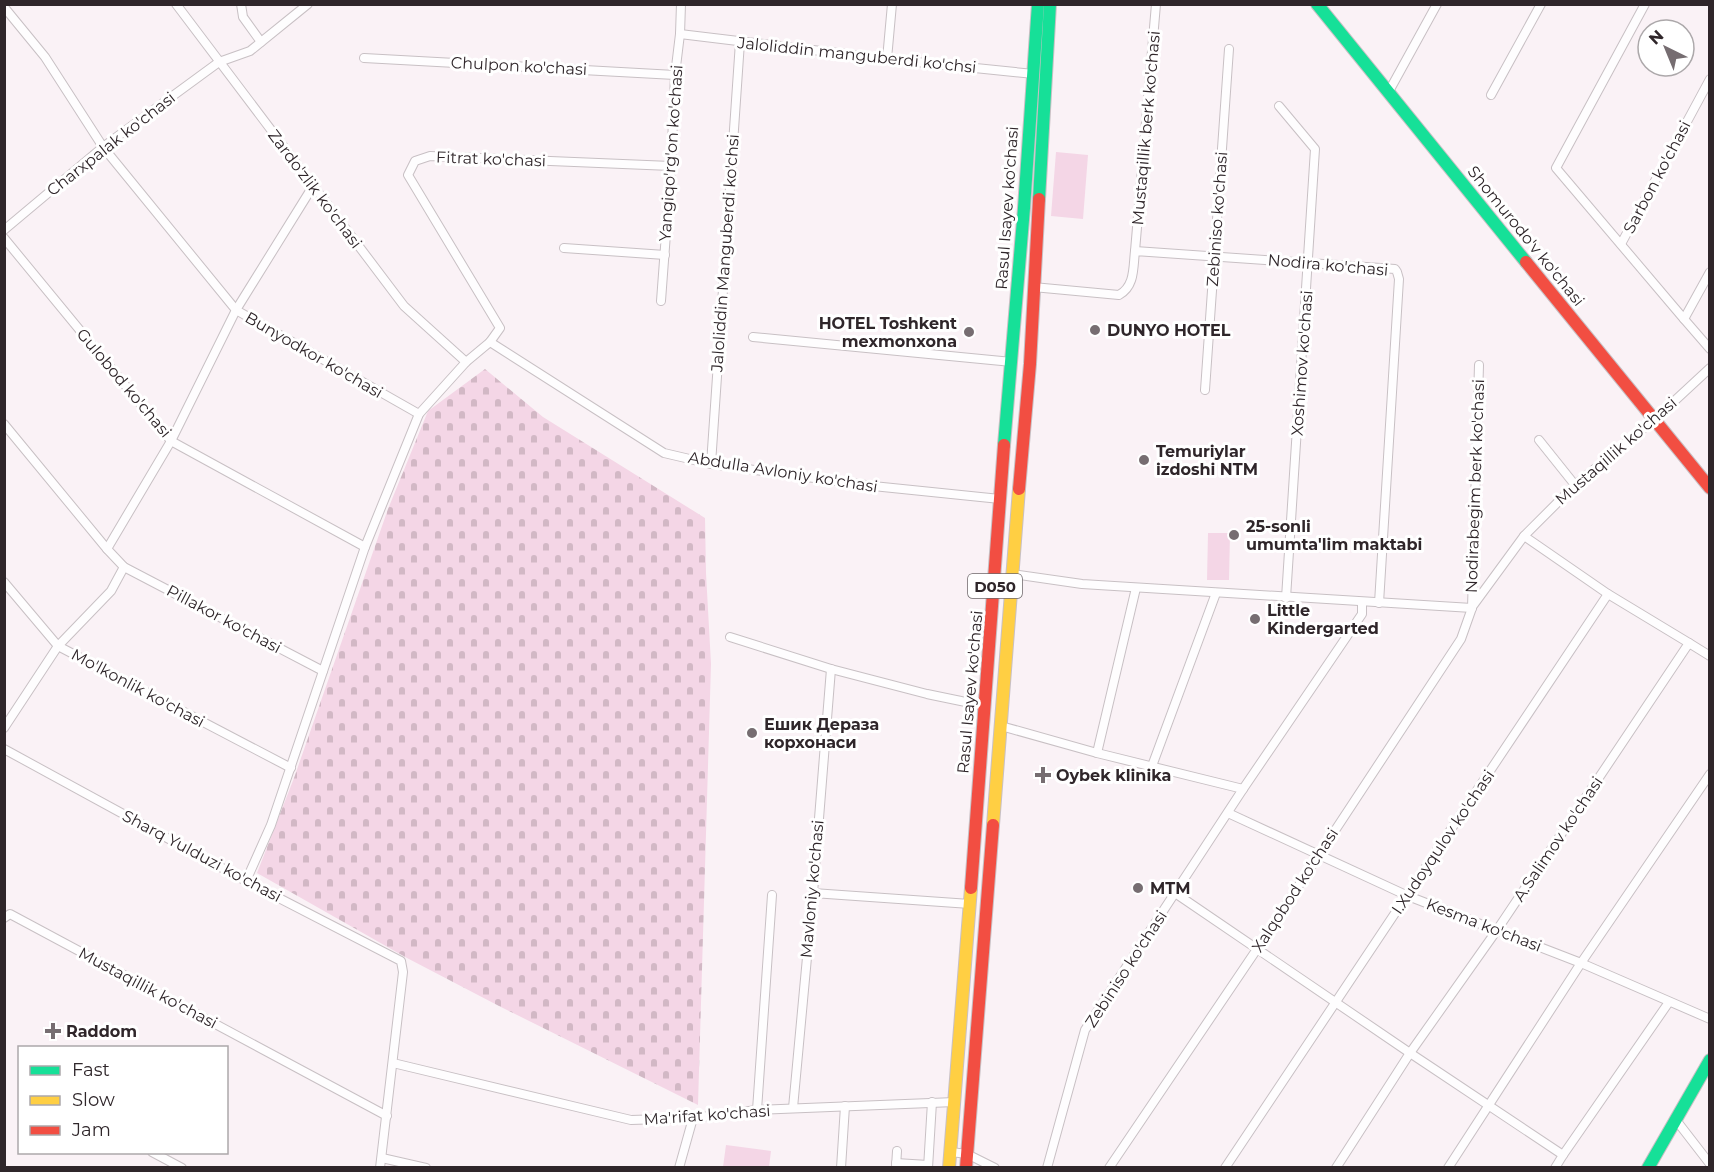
<svg xmlns="http://www.w3.org/2000/svg" width="1714" height="1172" font-family="Montserrat,sans-serif">
<style>
.grass{fill:#f4d6e6}
.cemetery{fill:url(#cemetery-stones)}
.lines{fill:none;stroke-linecap:round;stroke-linejoin:round}
.street-casing{stroke:#c8c0c4;stroke-width:10}
.fast-casing{stroke:#c8c0c4;stroke-width:14}
.slow-casing{stroke:#c8c0c4;stroke-width:14}
.jam-casing{stroke:#c8c0c4;stroke-width:14}
.street{stroke:#fefdfe;stroke-width:8}
.fast{stroke:#16e098;stroke-width:12}
.slow{stroke:#ffcf43;stroke-width:12}
.jam{stroke:#f24e42;stroke-width:12}
.poi-dot{fill:#766d71;stroke:#fff;stroke-width:2}
.labels{text-anchor:middle;dominant-baseline:central;stroke-width:6;stroke-linejoin:round;paint-order:stroke}
.shield{fill:#fff;stroke:#6d676a;stroke-width:1.5}
.shield-label{font-size:15px;font-weight:bold;fill:#2f262a}
.street-label{font-size:16px;fill:#2f262a;stroke:#fff}
.poi-label{font-size:16px;font-weight:bold;fill:#2f262a;stroke:#fff;text-anchor:start}
</style>
<defs>
<pattern id="cemetery-stones" width="16" height="16" patternUnits="userSpaceOnUse" patternTransform="scale(1.5)"><rect width="16" height="16" fill="#f4d6e6"/><path d="M2 7V4a2 2 0 0 1 4 0v3zM10 15v-3a2 2 0 0 1 4 0v3z" fill="#d2b8c5"/></pattern>
</defs>
<rect width="100%" height="100%" fill="#faf2f6"/>
<g class="grass">
<path d="M 1056,152 L 1088,155 L 1083,219 L 1051,216 Z"/>
<path d="M 1208,533 L 1230,533 L 1229,580 L 1207,580 Z"/>
<path d="M 726,1145 L 771,1151 L 769,1167 L 723,1167 Z"/>
</g>
<path class="cemetery" d="M 485,369 L 543,417 L 705,518 L 706,573 L 711,664 L 698,1105 L 499,1006 L 407,958 L 257,873 L 294,778 L 388,509 L 428,411 Z"/>
<g class="lines">
<defs>
<g id="street">
<path d="M 176,4 L 404,306 L 466,362"/>
<path d="M 241,4 L 243,17 L 261,42"/>
<path d="M 1645,4 L 1556,168 L 1684,319"/>
<path d="M 4,7 L 45,57 L 103,147 L 236,310 L 419,414"/>
<path d="M 680,34 L 887,59 L 1034,74"/>
<path d="M 364,58 L 675,75"/>
<path d="M 887,59 L 892,4"/>
<path d="M 1388,93 L 1437,4"/>
<path d="M 1491,95 L 1541,4"/>
<path d="M 1279,106 L 1315,149 L 1286,598"/>
<path d="M 4,230 L 103,147 L 219,62 L 250,51 L 308,4"/>
<path d="M 4,238 L 171,441 L 365,547"/>
<path d="M 1621,244 L 1710,79"/>
<path d="M 564,248 L 665,255"/>
<path d="M 1135,251 L 1156,4"/>
<path d="M 1710,272 L 1684,319 L 1710,349"/>
<path d="M 1033,287 L 1119,295 C 1135,286 1133,268 1135,251 L 1395,269 L 1397,272 L 1399,279 L 1379,603"/>
<path d="M 661,301 L 671,166 L 675,75 L 680,34 L 681,4"/>
<path d="M 753,337 L 1012,362"/>
<path d="M 490,342 L 664,453 L 711,464 L 873,486 L 1000,499"/>
<path d="M 1205,390 L 1229,49"/>
<path d="M 4,424 L 107,549"/>
<path d="M 1539,440 L 1575,485"/>
<path d="M 711,464 L 740,42"/>
<path d="M 1524,536 L 1575,485 L 1655,419 L 1710,368"/>
<path d="M 124,567 L 323,671"/>
<path d="M 1012,574 L 1082,584 L 1472,608"/>
<path d="M 4,582 L 58,646 L 291,768"/>
<path d="M 1472,607 L 1524,536 L 1608,594"/>
<path d="M 730,637 L 831,669 L 927,694 L 985,706"/>
<path d="M 1001,726 L 1097,753 L 1243,789"/>
<path d="M 4,728 L 58,646 L 111,591 L 124,567 L 107,549 L 171,441 L 236,310 L 313,186"/>
<path d="M 4,749 L 246,881 L 401,961 L 403,972 L 380,1168"/>
<path d="M 1097,753 L 1136,588"/>
<path d="M 1152,766 L 1216,593"/>
<path d="M 1228,813 L 1408,896 L 1581,963 L 1710,1019"/>
<path d="M 246,881 L 271,825 L 365,547 L 419,414 L 466,362 L 490,342 L 500,328 L 408,175 L 415,161 L 430,156 L 671,166"/>
<path d="M 813,893 L 970,904"/>
<path d="M 1175,893 L 1410,1053 L 1497,930 L 1689,643 L 1710,656"/>
<path d="M 4,918 L 10,914 L 387,1116"/>
<path d="M 393,1063 L 631,1120 L 693,1118 L 757,1110 L 955,1102"/>
<path d="M 793,1108 L 813,893 L 831,669"/>
<path d="M 757,1110 L 772,895"/>
<path d="M 1676,1120 L 1710,1164"/>
<path d="M 152,1152 L 182,1168"/>
<path d="M 951,1152 L 967,1154 L 995,1168"/>
<path d="M 1563,1155 L 1669,1002"/>
<path d="M 382,1158 L 426,1168"/>
<path d="M 896,1163 L 928,1165"/>
<path d="M 896,1167 L 897,1151"/>
<path d="M 679,1168 L 693,1118"/>
<path d="M 841,1168 L 845,1106"/>
<path d="M 928,1168 L 932,1102"/>
<path d="M 1047,1168 L 1085,1030 L 1243,789 L 1362,614 L 1362,602"/>
<path d="M 1109,1168 L 1257,949 L 1461,639 L 1472,608 L 1479,365"/>
<path d="M 1225,1168 L 1608,594 L 1689,643"/>
<path d="M 1336,1168 L 1410,1053 L 1563,1155 L 1555,1168"/>
<path d="M 1448,1168 L 1581,963 L 1710,774"/>
</g>
<g id="fast">
<path d="M 1317,4 L 1526,262"/>
<path d="M 1039,199 L 1050,4"/>
<path d="M 1004,445 L 1024,208 L 1038,4"/>
<path d="M 1648,1168 L 1710,1060"/>
</g>
<g id="slow">
<path d="M 993,825 L 1019,489"/>
<path d="M 949,1168 L 971,888"/>
</g>
<g id="jam">
<path d="M 1526,262 L 1710,488"/>
<path d="M 1019,489 L 1030,364 L 1039,199"/>
<path d="M 971,888 L 1004,445"/>
<path d="M 966,1168 L 993,825"/>
</g>
</defs>
<use href="#street" class="street-casing"/>
<use href="#fast" class="fast-casing"/>
<use href="#slow" class="slow-casing"/>
<use href="#jam" class="jam-casing"/>
<use href="#street" class="street"/>
<use href="#fast" class="fast"/>
<use href="#slow" class="slow"/>
<use href="#jam" class="jam"/>
</g>
<g class="poi-dot">
<circle cx="1095" cy="330" r="6"/>
<circle cx="969" cy="332" r="6"/>
<circle cx="1144" cy="460" r="6"/>
<circle cx="1234" cy="535" r="6"/>
<circle cx="1255" cy="619" r="6"/>
<circle cx="752" cy="733" r="6"/>
<path d="M1040 766h6v6h6v6h-6v6h-6v-6h-6v-6h6z"/>
<circle cx="1138" cy="888" r="6"/>
<path d="M50 1022h6v6h6v6h-6v6h-6v-6h-6v-6h6z"/>
</g>
<g class="labels">
<rect class="shield" x="968" y="574" width="54" height="24" rx="4.5"/>
<g class="shield-label">
<text x="995" y="586">D050</text>
</g>
<g class="street-label">
<text transform="translate(857 55) rotate(6)">Jaloliddin manguberdi ko'chsi</text>
<text transform="translate(519 66) rotate(3)">Chulpon ko'chasi</text>
<text transform="translate(1146 128) rotate(-85)">Mustaqillik berk ko'chasi</text>
<text transform="translate(111 144) rotate(-38)">Charxpalak ko'chasi</text>
<text transform="translate(671 153) rotate(-86)">Yangiqo'rg'on ko'chasi</text>
<text transform="translate(491 159) rotate(2)">Fitrat ko'chasi</text>
<text transform="translate(1657 177) rotate(-62)">Sarbon ko'chasi</text>
<text transform="translate(315 189) rotate(53)">Zardo'zlik ko'chasi</text>
<text transform="translate(1007 208) rotate(-86)">Rasul Isayev ko'chasi</text>
<text transform="translate(1217 219) rotate(-86)">Zebiniso ko'chasi</text>
<text transform="translate(1526 236) rotate(51)">Shomurodo'v ko'chasi</text>
<text transform="translate(725 253) rotate(-86)">Jaloliddin Manguberdi ko'chsi</text>
<text transform="translate(1328 265) rotate(5)">Nodira ko'chasi</text>
<text transform="translate(314 355) rotate(30)">Bunyodkor ko'chasi</text>
<text transform="translate(1302 363) rotate(-86)">Xoshimov ko'chasi</text>
<text transform="translate(124 383) rotate(50)">Gulobod ko'chasi</text>
<text transform="translate(1616 451) rotate(-41)">Mustaqillik ko'chasi</text>
<text transform="translate(783 472) rotate(9)">Abdulla Avloniy ko'chasi</text>
<text transform="translate(1475 486) rotate(-88)">Nodirabegim berk ko'chasi</text>
<text transform="translate(224 619) rotate(28)">Pillakor ko'chasi</text>
<text transform="translate(138 688) rotate(28)">Mo'lkonlik ko'chasi</text>
<text transform="translate(970 692) rotate(-85)">Rasul Isayev ko'chasi</text>
<text transform="translate(1558 839) rotate(-56)">A.Salimov ko'chasi</text>
<text transform="translate(1443 842) rotate(-56)">I.Xudoyqulov ko'chasi</text>
<text transform="translate(202 856) rotate(28)">Sharq Yulduzi ko'chasi</text>
<text transform="translate(812 889) rotate(-85)">Mavloniy ko'chasi</text>
<text transform="translate(1295 890) rotate(-57)">Xalqobod ko'chasi</text>
<text transform="translate(1484 925) rotate(21)">Kesma ko'chasi</text>
<text transform="translate(1126 969) rotate(-57)">Zebiniso ko'chasi</text>
<text transform="translate(148 988) rotate(28)">Mustaqillik ko'chasi</text>
<text transform="translate(707 1115) rotate(-4)">Ma'rifat ko'chasi</text>
</g>
<g class="poi-label">
<text x="957" y="323" text-anchor="end">HOTEL Toshkent<tspan x="957" dy="18">mexmonxona</tspan></text>
<text x="1107" y="330">DUNYO HOTEL</text>
<text x="1156" y="451">Temuriylar<tspan x="1156" dy="18">izdoshi NTM</tspan></text>
<text x="1246" y="526">25-sonli<tspan x="1246" dy="18">umumta'lim maktabi</tspan></text>
<text x="1267" y="610">Little<tspan x="1267" dy="18">Kindergarted</tspan></text>
<text x="764" y="724">Ешик Дераза<tspan x="764" dy="18">корхонаси</tspan></text>
<text x="1056" y="775">Oybek klinika</text>
<text x="1150" y="888">MTM</text>
<text x="66" y="1031">Raddom</text>
</g>
</g>
<rect width="1714" height="1172" fill="none" stroke="#2f262a" stroke-width="12"/>
<rect x="18" y="1046" width="210" height="108" fill="#ffffff" stroke="#aca8aa" stroke-width="1.5"/>
<rect x="30" y="1066" width="30" height="9" fill="#16e098" stroke="#aca8aa" stroke-width="1.5"/>
<text x="72" y="1076" font-size="18" fill="#2f262a">Fast</text>
<rect x="30" y="1096" width="30" height="9" fill="#ffcf43" stroke="#aca8aa" stroke-width="1.5"/>
<text x="72" y="1106" font-size="18" fill="#2f262a">Slow</text>
<rect x="30" y="1126" width="30" height="9" fill="#f24e42" stroke="#aca8aa" stroke-width="1.5"/>
<text x="72" y="1136" font-size="18" fill="#2f262a">Jam</text>
<g transform="translate(1666 48) rotate(317)"><circle r="28" fill="#ffffff" stroke="#aca8aa" stroke-width="1.5"/>
<path d="M0-4.5L10 22L0 15L-10 22Z" fill="#766d71"/>
<text y="-9" font-size="16" font-weight="bold" text-anchor="middle" fill="#2f262a">N</text>
</g>
</svg>
